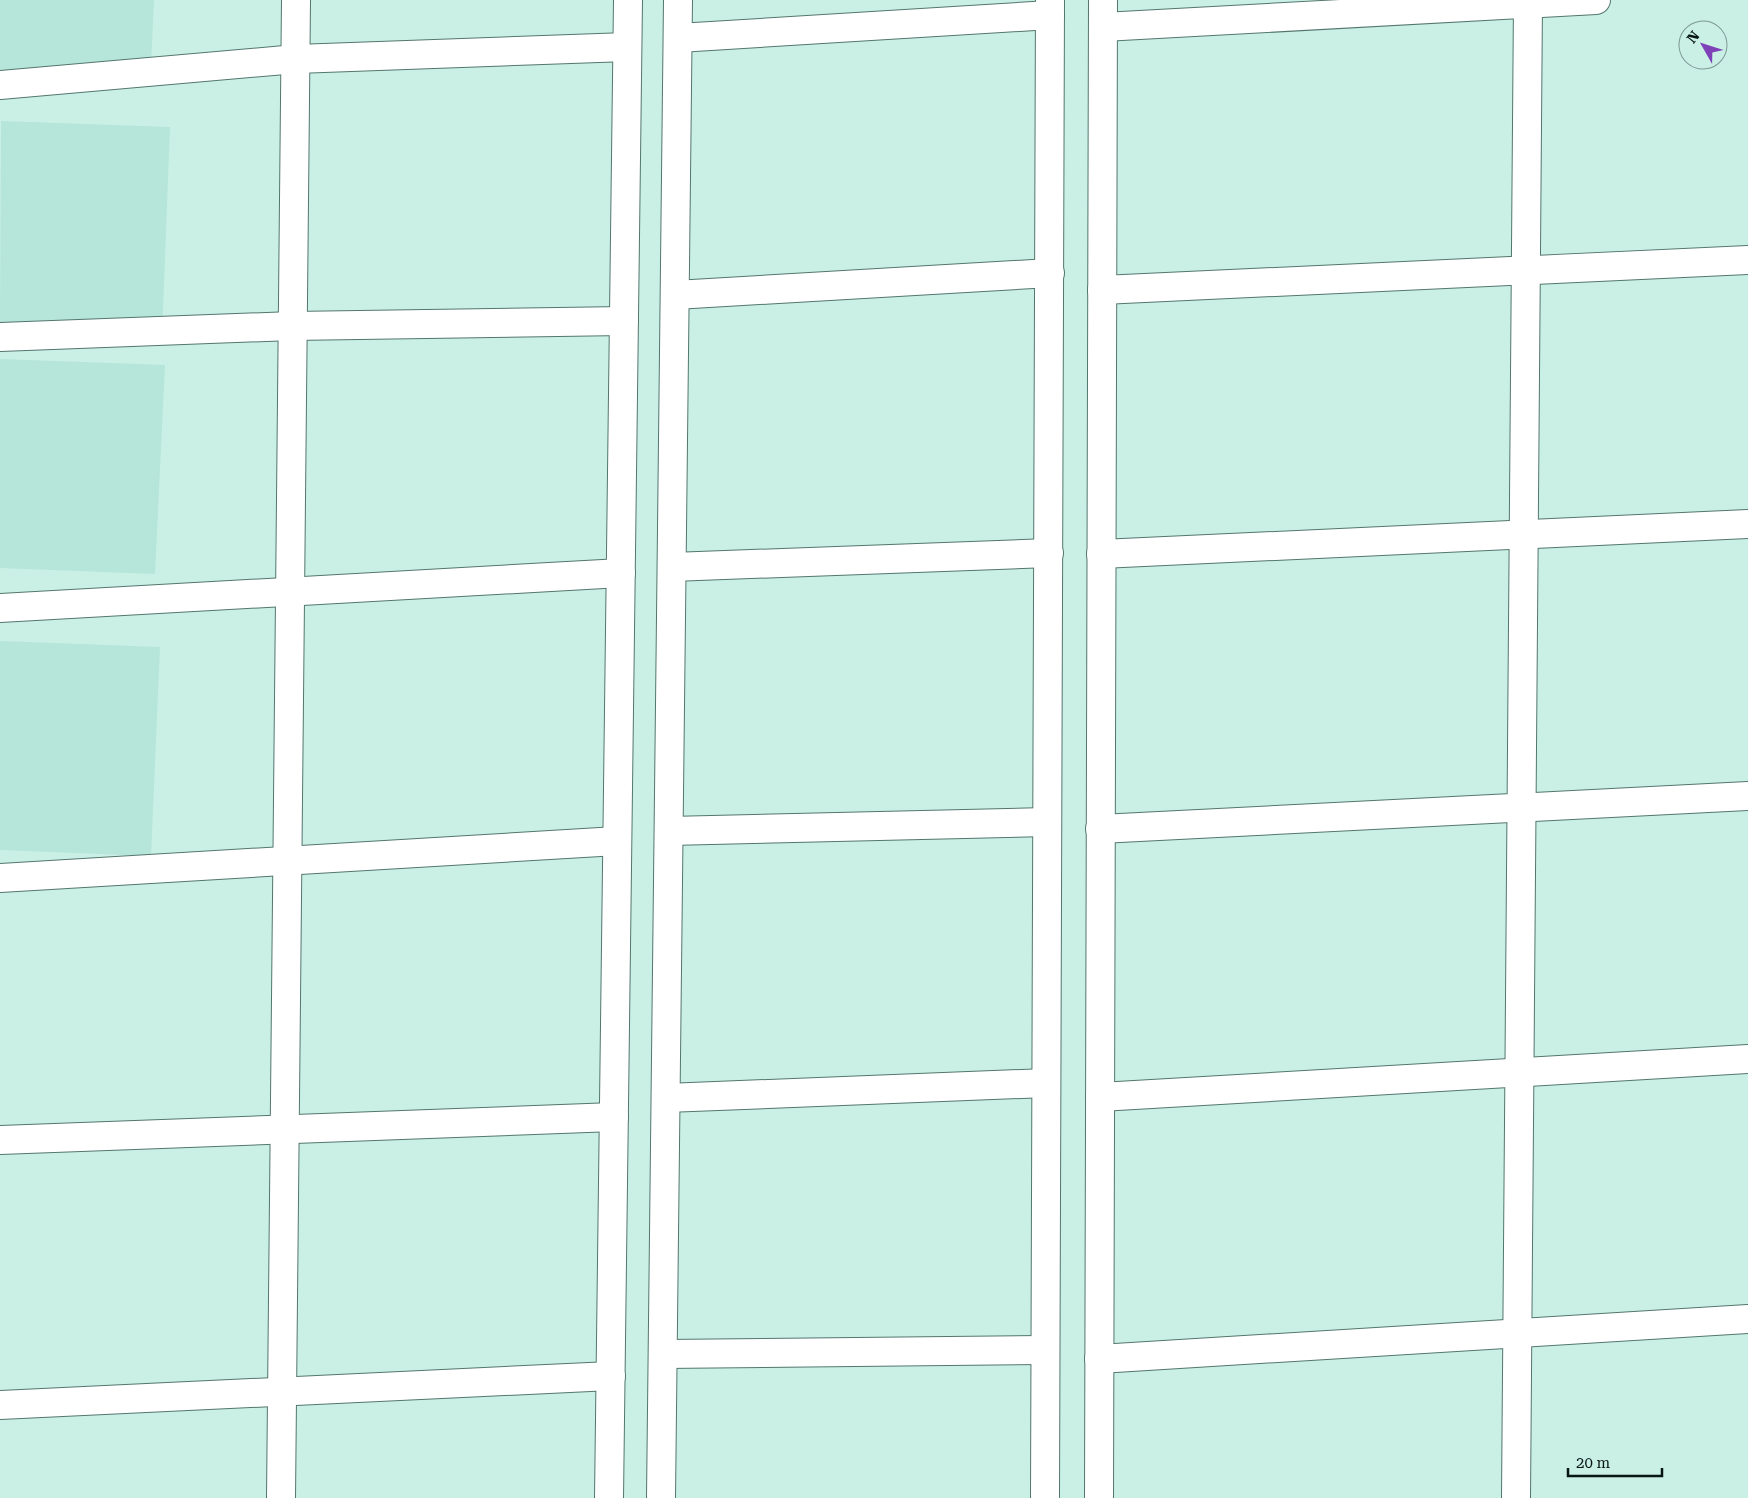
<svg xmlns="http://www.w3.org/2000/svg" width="1748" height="1498" font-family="'Roboto Serif',serif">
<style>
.built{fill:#b6e5d9}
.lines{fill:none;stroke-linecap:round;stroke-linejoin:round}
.minor-casing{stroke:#53766d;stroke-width:30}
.minor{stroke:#fff;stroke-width:28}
</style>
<rect width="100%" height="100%" fill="#caf0e6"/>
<g class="built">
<path d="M 0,0 L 154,0 L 150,87 L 0,82 Z"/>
<path d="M 1,121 L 170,127 L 162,336 L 0,330 Z"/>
<path d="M 0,359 L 165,365 L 155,574 L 0,568 Z"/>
<path d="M 0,641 L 160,647 L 151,856 L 0,850 Z"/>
</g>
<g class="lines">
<defs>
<g id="minor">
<path d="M 1103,27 L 1596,0"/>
<path d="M 678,38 L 1050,15"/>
<path d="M 0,85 L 296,59 L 627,47"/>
<path d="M 1102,290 L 1748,260"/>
<path d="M 675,295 L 1050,273"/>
<path d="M 0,337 L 292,326 L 624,321"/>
<path d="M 1101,554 L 1748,524"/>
<path d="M 672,567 L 1049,553"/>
<path d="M 0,608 L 621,573"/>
<path d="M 1100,829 L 1748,796"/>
<path d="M 669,831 L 1047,822"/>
<path d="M 0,878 L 617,841"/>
<path d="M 1100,1097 L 1748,1059"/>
<path d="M 666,1098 L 1046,1083"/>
<path d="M 0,1140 L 614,1117"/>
<path d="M 663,1354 L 1045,1350"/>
<path d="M 1099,1359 L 1748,1319"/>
<path d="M 0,1405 L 611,1376"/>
<path d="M 281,1498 L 296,0"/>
<path d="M 609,1498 L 628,0"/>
<path d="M 661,1498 L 678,0"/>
<path d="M 1045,1498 L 1050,0"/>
<path d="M 1099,1498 L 1103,0"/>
<path d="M 1516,1498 L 1528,0"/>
</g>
</defs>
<use href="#minor" class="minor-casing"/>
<use href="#minor" class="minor"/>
</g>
<g transform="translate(1703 45) rotate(309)"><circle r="24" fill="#caf0e6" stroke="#7c9992"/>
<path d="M0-4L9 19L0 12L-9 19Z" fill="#7e41b7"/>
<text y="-8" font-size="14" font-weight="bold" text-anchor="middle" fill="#081613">N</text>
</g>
<path d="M1568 1468v8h94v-8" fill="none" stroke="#081613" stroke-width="2.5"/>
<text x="1576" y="1468" font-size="15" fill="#081613" stroke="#caf0e6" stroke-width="4" paint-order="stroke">20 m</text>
</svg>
